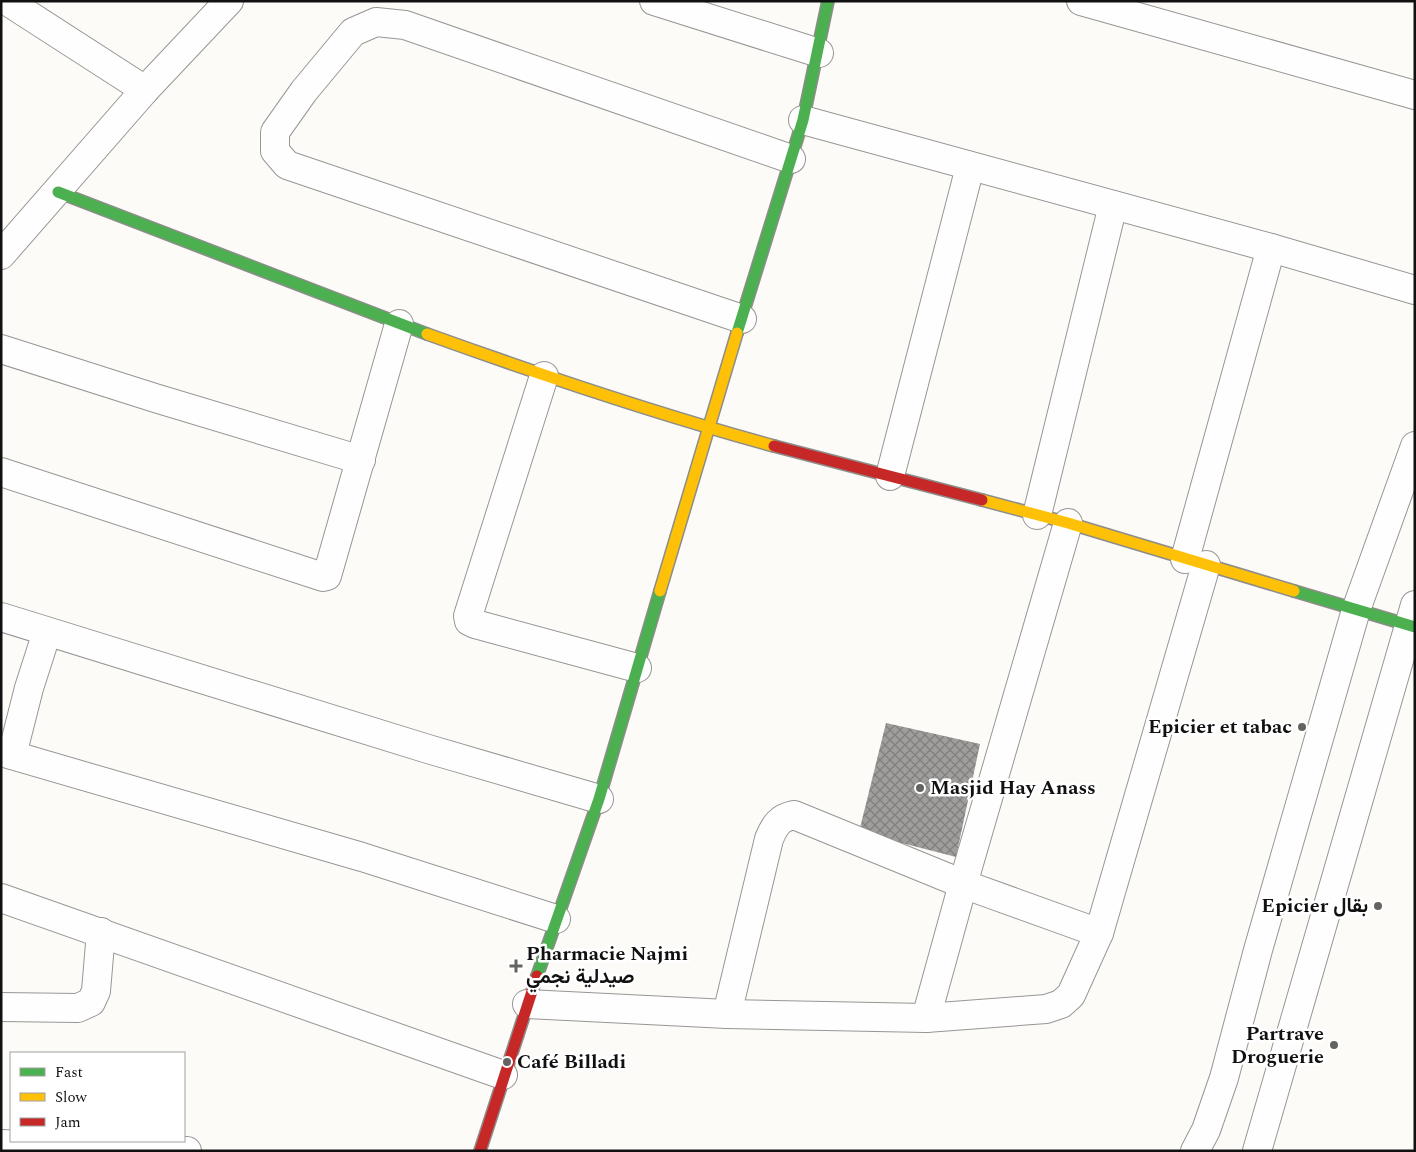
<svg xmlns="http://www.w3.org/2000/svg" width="1416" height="1152" font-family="Spectral,Vazirmatn,serif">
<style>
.building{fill:url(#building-cross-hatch)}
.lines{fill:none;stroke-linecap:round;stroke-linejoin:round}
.street-casing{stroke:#979695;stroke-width:30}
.fast-casing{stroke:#8d8d8b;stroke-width:14}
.slow-casing{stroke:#8d8d8b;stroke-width:14}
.jam-casing{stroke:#8d8d8b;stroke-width:14}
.street{stroke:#fffefe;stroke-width:28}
.fast{stroke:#4caf50;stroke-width:11}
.slow{stroke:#ffc107;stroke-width:11}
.jam{stroke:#c62828;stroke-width:11}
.poi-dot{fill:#636362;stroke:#fff;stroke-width:2}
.labels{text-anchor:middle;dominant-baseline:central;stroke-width:5;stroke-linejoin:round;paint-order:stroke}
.poi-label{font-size:20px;font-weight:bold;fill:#111;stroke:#fff;text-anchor:end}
</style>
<defs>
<pattern id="building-cross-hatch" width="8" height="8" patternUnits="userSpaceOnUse" patternTransform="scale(1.25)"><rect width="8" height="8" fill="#a09e9c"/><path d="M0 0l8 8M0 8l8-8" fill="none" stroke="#817f7e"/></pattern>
</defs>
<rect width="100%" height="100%" fill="#fcfbf7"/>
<path class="building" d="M 886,723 L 980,744 L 956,857 L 859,832 Z"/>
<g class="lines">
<defs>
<g id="street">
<path d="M 7,1 L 145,90"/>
<path d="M 654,1 L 819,53"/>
<path d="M 1081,1 L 1415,95"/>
<path d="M 803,120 L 1271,248 L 1415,290"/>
<path d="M 1,255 L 145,90 L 229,1"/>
<path d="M 742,319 L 287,165 L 275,151 L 275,132 L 304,91 L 353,32 L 376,22 L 405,25 L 791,159"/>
<path d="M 1,349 L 155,398 L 361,460"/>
<path d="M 544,376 L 468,616 L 469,621 L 475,624 L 637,668"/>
<path d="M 1,472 L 323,577 L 327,576 L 399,324"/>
<path d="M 890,476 L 970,167"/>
<path d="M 1037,515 L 1113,205"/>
<path d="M 1185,559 L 1271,248"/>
<path d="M 1,617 L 428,749 L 599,799"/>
<path d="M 1,752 L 362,857 L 556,919"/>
<path d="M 12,755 L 29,688 L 47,632"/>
<path d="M 1,898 L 503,1075"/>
<path d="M 527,1004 L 727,1014 L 926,1018 L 1046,1009 L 1061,1004 L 1071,995 L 1099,933 L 1206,565"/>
<path d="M 1,1007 L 78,1008 L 91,1002 L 96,991 L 101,932"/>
<path d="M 727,1014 L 769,839 C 775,825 779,818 794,815 L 963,884 L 1099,933"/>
<path d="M 926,1018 L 963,884 L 1068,523"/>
<path d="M 1,1144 L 187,1151"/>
<path d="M 1195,1151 L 1206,1130 L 1224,1078 L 1258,950 L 1356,610 L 1415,446"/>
<path d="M 1257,1151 L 1415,605"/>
</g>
<g id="fast">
<path d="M 58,192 L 427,334"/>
<path d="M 737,333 L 803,120 L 828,1"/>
<path d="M 1294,591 L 1415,627"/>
<path d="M 537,976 L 599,799 L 660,591"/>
</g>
<g id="slow">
<path d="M 427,334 C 541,375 657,414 774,446"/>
<path d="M 982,500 L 1068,523 L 1294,591"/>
<path d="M 660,591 L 737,333"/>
</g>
<g id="jam">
<path d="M 774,446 L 982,500"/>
<path d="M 480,1151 L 537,976"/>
</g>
</defs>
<use href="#street" class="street-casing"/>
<use href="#fast" class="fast-casing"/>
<use href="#slow" class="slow-casing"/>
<use href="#jam" class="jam-casing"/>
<use href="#street" class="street"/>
<use href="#fast" class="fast"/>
<use href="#slow" class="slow"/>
<use href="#jam" class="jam"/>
</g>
<g class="poi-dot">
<circle cx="1302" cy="727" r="5"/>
<circle cx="920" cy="788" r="5"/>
<circle cx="1378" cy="906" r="5"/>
<path d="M513.5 958.5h5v5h5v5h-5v5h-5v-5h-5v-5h5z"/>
<circle cx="1334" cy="1045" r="5"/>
<circle cx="507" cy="1062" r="5"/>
</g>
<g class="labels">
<g class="poi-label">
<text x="1292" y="727">Epicier et tabac</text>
<text x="930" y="788" text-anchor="start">Masjid Hay Anass</text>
<text x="1368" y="906">Epicier بقال</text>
<text x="526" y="954" text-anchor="start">Pharmacie Najmi<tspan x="526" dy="23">صيدلية نجمي</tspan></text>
<text x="1324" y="1034">Partrave<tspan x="1324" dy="23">Droguerie</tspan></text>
<text x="517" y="1062" text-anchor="start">Café Billadi</text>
</g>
</g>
<rect width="1416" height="1152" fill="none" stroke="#111111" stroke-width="5"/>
<rect x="10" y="1052" width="175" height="90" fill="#ffffff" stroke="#a0a0a0"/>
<rect x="20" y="1068" width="25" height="8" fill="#4caf50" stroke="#a0a0a0"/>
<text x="55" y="1077" font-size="15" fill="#111111">Fast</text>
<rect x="20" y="1093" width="25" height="8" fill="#ffc107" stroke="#a0a0a0"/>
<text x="55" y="1102" font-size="15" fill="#111111">Slow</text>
<rect x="20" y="1118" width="25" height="8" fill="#c62828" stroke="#a0a0a0"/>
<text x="55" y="1127" font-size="15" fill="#111111">Jam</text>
</svg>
